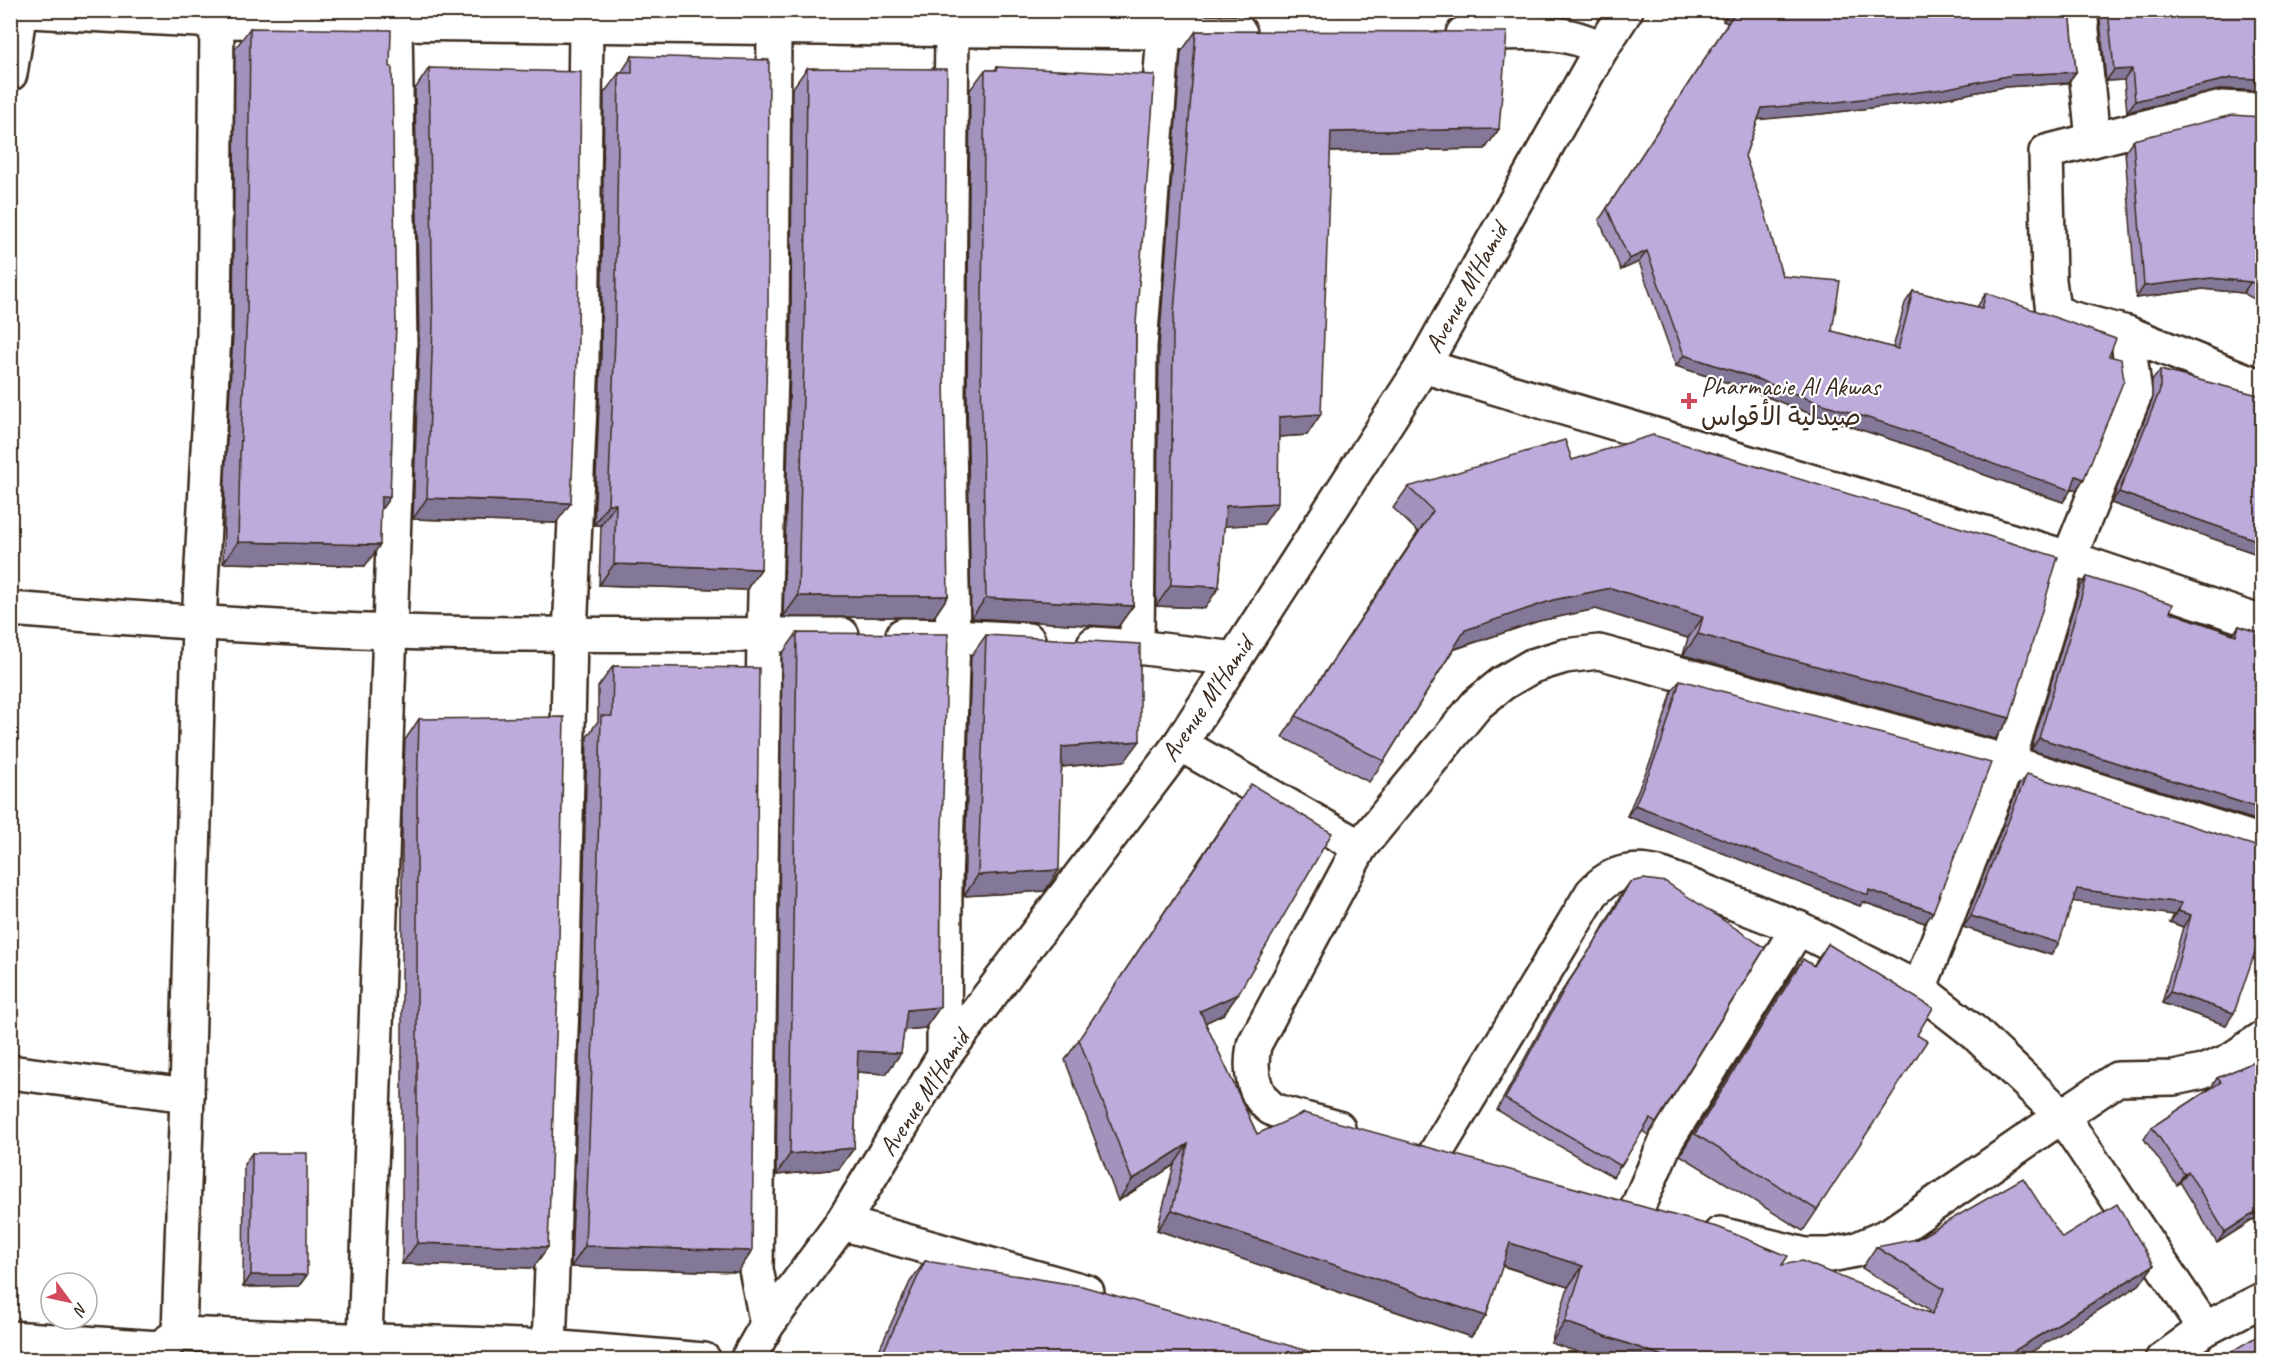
<svg xmlns="http://www.w3.org/2000/svg" width="2273" height="1370" font-family="Caveat,'Playpen Sans Arabic',sans-serif">
<style>
.lines{fill:none;stroke-linecap:round;stroke-linejoin:round}
.street-casing{stroke:#3b2a1e;stroke-width:38}
.street{stroke:#fff;stroke-width:33}
.wall{fill:#a293bc;stroke:#3b2a1e;stroke-width:1.5}
.shaded-wall{fill:#847899;stroke:#3b2a1e;stroke-width:1.5}
.building{fill:#bcabdb;stroke:#3b2a1e;stroke-width:1.5}
.poi-dot{fill:#d1495b;stroke:#fff;stroke-width:2}
.labels{text-anchor:middle;dominant-baseline:central;stroke-width:4.5;stroke-linejoin:round;paint-order:stroke}
.street-label{font-size:26px;fill:#3b2a1e;stroke:#fff}
.poi-label{font-size:26px;fill:#3b2a1e;stroke:#fff;text-anchor:start}
</style>
<rect width="100%" height="100%" fill="#fff"/>
<filter id="ink" filterUnits="userSpaceOnUse"><feTurbulence type="fractalNoise" baseFrequency=".0167" numOctaves="2"/><feDisplacementMap in="SourceGraphic" scale="12" xChannelSelector="R" yChannelSelector="G"/><feConvolveMatrix kernelMatrix="1 2 1 2 8 2 1 2 1" color-interpolation-filters="sRGB"/></filter>
<g filter="url(#ink)">
<g class="lines">
<defs>
<g id="street">
<path d="M 12,10 L 217,21 L 1240,33"/>
<path d="M 2080,10 L 2093,140 L 2222,108 L 2262,110"/>
<path d="M 1463,34 C 1507,34 1561,25 1601,49"/>
<path d="M 10,74 L 20,10"/>
<path d="M 2093,140 L 2046,152 L 2049,280 L 2053,311 L 2070,318 L 2127,333"/>
<path d="M 1423,366 L 2069,558 L 2262,623"/>
<path d="M 10,609 C 137,619 264,628 392,632 C 542,636 692,634 842,635"/>
<path d="M 903,635 L 953,636 L 1028,640"/>
<path d="M 1094,644 L 1137,647 L 1235,659"/>
<path d="M 1137,647 L 1140,346 L 1164,33"/>
<path d="M 1180,744 L 1360,847"/>
<path d="M 1919,989 L 2008,762 L 2069,558 L 2135,394 L 2127,333 L 2262,387"/>
<path d="M 944,1056 L 945,883 L 953,636 L 948,395 L 952,30"/>
<path d="M 10,1072 L 187,1095"/>
<path d="M 1338,1128 C 1326,1124 1279,1114 1271,1108 C 1251,1093 1250,1067 1254,1045 L 1360,847 L 1477,704 L 1503,683 L 1532,666 L 1565,656 L 1599,652 L 2008,762 L 2262,842"/>
<path d="M 1435,1154 L 1592,893 C 1613,870 1636,867 1665,876 L 1798,928 L 1919,989 L 1974,1032 L 2062,1116 L 2117,1079 L 2174,1078 L 2202,1072 L 2229,1061 L 2262,1039"/>
<path d="M 1636,1211 L 1666,1141 L 1798,928"/>
<path d="M 842,1223 L 1087,1292"/>
<path d="M 1720,1234 L 1805,1255 L 1830,1255 L 1855,1250 L 1891,1234 L 2062,1116 L 2205,1329"/>
<path d="M 767,1325 L 756,1269 L 764,634 L 772,334 L 774,28"/>
<path d="M 179,1334 L 187,1095 L 199,623 L 214,334 L 217,21"/>
<path d="M 10,1338 L 159,1348 L 179,1334 L 549,1347 L 704,1360"/>
<path d="M 365,1339 L 400,345 L 395,24"/>
<path d="M 549,1347 L 562,1005 L 570,635 L 582,359 L 586,26"/>
<path d="M 747,1360 L 767,1325 L 842,1223 L 944,1056 L 1180,744 L 1423,366 L 1601,49 L 1626,10"/>
<path d="M 2162,1360 L 2205,1329 L 2262,1300"/>
</g>
</defs>
<use href="#street" class="street-casing"/>
<use href="#street" class="street"/>
</g>
<g class="wall">
<path d="M 1728,10 L 2070,10 L 2076,72 L 2068,83 L 2004,87 L 1935,100 L 1821,114 L 1758,119 L 1745,156 L 1782,276 L 1832,331 L 1893,348 L 1905,303 L 1913,291 L 1977,307 L 1986,293 L 2109,356 L 2076,490 L 2071,489 L 2063,502 L 1985,475 L 1933,453 L 1806,412 L 1744,388 L 1676,366 L 1639,262 L 1621,270 L 1599,220 L 1728,23 L 1723,21 Z"/>
<path d="M 2099,10 L 2262,10 L 2262,91 L 2223,89 L 2127,112 L 2124,80 L 2106,81 Z"/>
<path d="M 250,28 L 390,67 L 390,497 L 380,511 L 365,566 L 223,563 L 225,477 L 233,334 L 235,49 Z"/>
<path d="M 1196,31 L 1499,129 L 1485,149 L 1330,152 L 1307,435 L 1279,437 L 1264,524 L 1224,526 L 1219,587 L 1205,608 L 1156,606 L 1159,347 L 1181,52 Z"/>
<path d="M 632,56 L 761,569 L 746,590 L 599,585 L 601,525 L 594,525 L 601,359 L 604,93 L 619,73 L 621,73 Z"/>
<path d="M 997,67 L 1136,324 L 1133,606 L 1118,627 L 971,618 L 967,395 L 970,90 L 985,70 L 995,70 Z"/>
<path d="M 429,68 L 556,523 L 413,519 L 419,345 L 415,89 Z"/>
<path d="M 807,68 L 948,596 L 934,617 L 783,617 L 791,334 L 792,89 Z"/>
<path d="M 2262,117 L 2262,303 L 2243,293 L 2203,289 L 2136,298 L 2125,151 L 2133,140 Z"/>
<path d="M 2160,370 L 2262,396 L 2262,563 L 2258,562 L 2260,555 L 2111,503 L 2152,401 L 2152,381 Z"/>
<path d="M 1572,460 L 2010,718 L 1995,739 L 1683,655 L 1688,638 L 1596,609 L 1539,621 L 1453,650 L 1384,761 L 1369,782 L 1282,737 L 1418,532 L 1393,508 L 1408,487 Z"/>
<path d="M 2087,577 L 2170,612 L 2233,634 L 2239,626 L 2262,634 L 2262,822 L 2031,750 L 2079,589 Z"/>
<path d="M 797,633 L 941,862 L 940,1007 L 925,1028 L 904,1030 L 901,1053 L 886,1074 L 857,1072 L 854,1148 L 839,1169 L 776,1175 L 782,654 Z"/>
<path d="M 986,635 L 1125,761 L 1062,767 L 1045,891 L 964,896 L 971,656 Z"/>
<path d="M 613,666 L 752,1251 L 738,1272 L 571,1267 L 581,1006 L 587,737 L 598,721 L 598,687 Z"/>
<path d="M 1680,680 L 1933,912 L 1925,923 L 1863,902 L 1860,906 L 1627,816 L 1653,755 L 1672,691 Z"/>
<path d="M 419,719 L 533,1268 L 402,1264 L 402,816 L 405,740 Z"/>
<path d="M 2027,774 L 2252,959 L 2226,1025 L 2162,1003 L 2183,927 L 2170,922 L 2174,915 L 2073,901 L 2051,955 L 1963,927 L 2019,785 Z"/>
<path d="M 1236,805 L 1238,994 L 1224,1014 L 1205,1023 L 1257,1134 L 1782,1265 L 1928,1313 L 1930,1310 L 1862,1268 L 1876,1247 L 2062,1238 L 2154,1265 L 2139,1285 L 2020,1359 L 1551,1343 L 1568,1287 L 1502,1266 L 1486,1316 L 1471,1337 L 1157,1230 L 1174,1165 L 1118,1201 L 1065,1060 Z"/>
<path d="M 1630,882 L 1656,1123 L 1648,1135 L 1642,1131 L 1613,1177 L 1497,1110 L 1558,997 L 1593,945 L 1622,893 Z"/>
<path d="M 1828,944 L 1817,1210 L 1803,1231 L 1680,1155 L 1788,980 L 1803,959 L 1813,966 Z"/>
<path d="M 2247,1065 L 2262,1214 L 2217,1243 L 2180,1182 L 2177,1185 L 2144,1139 L 2152,1127 L 2210,1089 L 2217,1078 Z"/>
<path d="M 252,1153 L 307,1275 L 299,1286 L 243,1287 L 244,1164 Z"/>
<path d="M 925,1261 L 1336,1359 L 875,1359 L 910,1282 Z"/>
</g>
<g class="shaded-wall">
<path d="M 1170,10 L 1499,10 L 1496,15 L 1168,14 Z"/>
<path d="M 1730,10 L 1736,11 L 1728,23 L 1723,21 Z"/>
<path d="M 2132,69 L 2124,80 L 2106,81 L 2114,70 Z"/>
<path d="M 2076,72 L 2068,83 L 2004,87 L 1935,100 L 1821,114 L 1754,120 L 1762,108 L 2012,75 Z"/>
<path d="M 2231,78 L 2262,79 L 2262,91 L 2223,89 L 2127,112 L 2135,101 Z"/>
<path d="M 1499,129 L 1485,149 L 1316,152 L 1331,132 Z"/>
<path d="M 1647,251 L 1639,262 L 1621,270 L 1629,259 Z"/>
<path d="M 2211,278 L 2251,282 L 2243,293 L 2203,289 L 2136,298 L 2144,286 Z"/>
<path d="M 1684,355 L 1752,377 L 1941,441 L 2071,490 L 2063,502 L 1985,475 L 1933,453 L 1806,412 L 1744,388 L 1676,366 Z"/>
<path d="M 1321,414 L 1307,435 L 1264,438 L 1279,417 Z"/>
<path d="M 2076,476 L 2084,479 L 2076,490 L 2068,487 Z"/>
<path d="M 2119,492 L 2262,542 L 2262,551 L 2260,555 L 2111,503 Z"/>
<path d="M 381,497 L 390,497 L 375,518 Z"/>
<path d="M 427,498 L 571,503 L 556,523 L 413,519 Z"/>
<path d="M 1278,503 L 1264,524 L 1212,527 L 1226,506 Z"/>
<path d="M 608,504 L 616,504 L 601,525 L 594,525 Z"/>
<path d="M 238,542 L 380,545 L 365,566 L 223,563 Z"/>
<path d="M 2262,555 L 2262,563 L 2258,562 Z"/>
<path d="M 614,564 L 761,569 L 746,590 L 599,585 Z"/>
<path d="M 1171,585 L 1219,587 L 1205,608 L 1156,606 Z"/>
<path d="M 1611,588 L 1703,617 L 1688,638 L 1596,609 L 1539,621 L 1451,650 L 1465,630 L 1553,600 Z"/>
<path d="M 798,596 L 948,596 L 934,617 L 783,617 Z"/>
<path d="M 986,598 L 1133,606 L 1118,627 L 971,618 Z"/>
<path d="M 1698,634 L 2010,718 L 1995,739 L 1683,655 Z"/>
<path d="M 2039,738 L 2262,809 L 2262,822 L 2031,750 Z"/>
<path d="M 1140,741 L 1125,761 L 1048,768 L 1062,747 Z"/>
<path d="M 1635,805 L 1869,890 L 1933,912 L 1925,923 L 1863,902 L 1860,906 L 1627,816 Z"/>
<path d="M 1059,870 L 1045,891 L 964,896 L 978,875 Z"/>
<path d="M 2077,889 L 2182,903 L 2174,915 L 2069,901 Z"/>
<path d="M 2178,911 L 2191,915 L 2183,927 L 2170,922 Z"/>
<path d="M 1971,916 L 2059,943 L 2051,955 L 1963,927 Z"/>
<path d="M 2257,946 L 2262,948 L 2262,962 L 2249,958 Z"/>
<path d="M 2170,992 L 2234,1013 L 2226,1025 L 2162,1003 Z"/>
<path d="M 1238,994 L 1224,1014 L 1185,1032 L 1200,1011 Z"/>
<path d="M 940,1007 L 925,1028 L 892,1031 L 907,1010 Z"/>
<path d="M 858,1051 L 901,1053 L 886,1074 L 844,1071 Z"/>
<path d="M 1188,1144 L 1174,1165 L 1118,1201 L 1132,1180 Z"/>
<path d="M 854,1148 L 839,1169 L 776,1175 L 790,1154 Z"/>
<path d="M 2188,1171 L 2180,1182 L 2177,1185 L 2184,1174 Z"/>
<path d="M 2262,1208 L 2262,1214 L 2217,1243 L 2225,1232 Z"/>
<path d="M 1172,1210 L 1486,1316 L 1471,1337 L 1157,1230 Z"/>
<path d="M 417,1243 L 548,1247 L 533,1268 L 402,1264 Z"/>
<path d="M 1510,1243 L 1583,1266 L 1568,1287 L 1495,1263 Z"/>
<path d="M 585,1246 L 752,1251 L 738,1272 L 571,1267 Z"/>
<path d="M 2154,1265 L 2139,1285 L 2020,1359 L 2001,1359 Z"/>
<path d="M 251,1275 L 307,1275 L 299,1286 L 243,1287 Z"/>
<path d="M 1565,1322 L 1672,1359 L 1598,1359 L 1551,1343 Z"/>
</g>
<g class="building">
<path d="M 1733,10 L 2070,10 L 2076,72 L 2012,75 L 1943,89 L 1829,103 L 1762,108 L 1745,156 L 1765,212 L 1782,276 L 1840,281 L 1832,331 L 1898,349 L 1913,291 L 1982,308 L 1986,293 L 2116,339 L 2109,356 L 2121,359 L 2124,380 L 2084,479 L 2076,476 L 2071,490 L 1993,464 L 1941,441 L 1814,401 L 1752,377 L 1684,355 L 1647,251 L 1629,259 L 1607,208 L 1736,11 Z"/>
<path d="M 2108,10 L 2262,10 L 2262,79 L 2231,78 L 2135,101 L 2132,69 L 2114,70 Z"/>
<path d="M 250,28 L 391,30 L 390,67 L 392,67 L 396,324 L 390,497 L 381,497 L 380,545 L 238,542 L 240,456 L 247,313 Z"/>
<path d="M 1196,31 L 1507,32 L 1499,129 L 1331,132 L 1321,414 L 1279,417 L 1278,503 L 1226,506 L 1219,587 L 1171,585 L 1173,326 Z"/>
<path d="M 632,56 L 769,60 L 768,313 L 761,569 L 614,564 L 616,504 L 608,504 L 615,338 L 619,73 L 632,73 Z"/>
<path d="M 997,67 L 1155,75 L 1136,324 L 1133,606 L 986,598 L 981,374 L 985,70 L 997,70 Z"/>
<path d="M 429,68 L 581,72 L 578,338 L 571,503 L 427,498 L 433,324 Z"/>
<path d="M 807,68 L 947,69 L 944,375 L 948,596 L 798,596 L 805,313 Z"/>
<path d="M 2232,115 L 2262,117 L 2262,288 L 2251,282 L 2211,278 L 2144,286 L 2133,140 Z"/>
<path d="M 2160,370 L 2262,396 L 2262,542 L 2119,492 L 2160,390 Z"/>
<path d="M 1653,435 L 2058,557 L 2010,718 L 1698,634 L 1703,617 L 1611,588 L 1553,600 L 1465,630 L 1384,761 L 1296,716 L 1433,511 L 1408,487 L 1565,440 L 1572,460 Z"/>
<path d="M 2087,577 L 2173,604 L 2170,612 L 2236,635 L 2239,626 L 2262,634 L 2262,809 L 2039,738 Z"/>
<path d="M 797,633 L 948,634 L 941,862 L 940,1007 L 907,1010 L 901,1053 L 858,1051 L 854,1148 L 790,1154 Z"/>
<path d="M 986,635 L 1140,644 L 1140,741 L 1062,747 L 1059,870 L 978,875 Z"/>
<path d="M 613,666 L 759,668 L 752,1251 L 585,1246 L 595,985 L 601,716 L 612,716 Z"/>
<path d="M 1680,680 L 1991,763 L 1933,912 L 1869,890 L 1868,895 L 1635,805 L 1661,744 Z"/>
<path d="M 564,717 L 558,984 L 548,1247 L 417,1243 L 417,795 L 419,719 Z"/>
<path d="M 2027,774 L 2262,848 L 2262,948 L 2257,946 L 2234,1013 L 2170,992 L 2191,915 L 2178,911 L 2182,903 L 2077,889 L 2059,943 L 1971,916 Z"/>
<path d="M 1251,784 L 1332,833 L 1238,994 L 1200,1011 L 1257,1134 L 1304,1113 L 1720,1228 L 1788,1256 L 1782,1265 L 1802,1261 L 1932,1314 L 1944,1289 L 1876,1247 L 1917,1239 L 2023,1178 L 2062,1238 L 2117,1204 L 2154,1265 L 2001,1359 L 1672,1359 L 1565,1322 L 1583,1266 L 1510,1243 L 1486,1316 L 1172,1210 L 1188,1144 L 1132,1180 L 1079,1039 Z"/>
<path d="M 1644,879 L 1666,882 L 1765,948 L 1656,1123 L 1650,1119 L 1621,1166 L 1505,1099 L 1566,986 L 1601,933 L 1630,882 Z"/>
<path d="M 1828,944 L 1933,1008 L 1917,1035 L 1927,1041 L 1817,1210 L 1695,1134 L 1803,959 L 1814,966 Z"/>
<path d="M 2262,1055 L 2262,1208 L 2225,1232 L 2188,1171 L 2184,1174 L 2152,1127 L 2221,1082 L 2217,1078 L 2247,1065 Z"/>
<path d="M 252,1153 L 307,1153 L 307,1275 L 251,1275 Z"/>
<path d="M 925,1261 L 1082,1286 L 1336,1359 L 880,1359 Z"/>
<path d="M 2262,1333 L 2262,1359 L 2219,1359 Z"/>
</g>
</g>
<path class="poi-dot" d="M1686 392h6v6h6v6h-6v6h-6v-6h-6v-6h6z"/>
<g class="labels">
<g class="street-label">
<text transform="translate(1466 288) rotate(-61)">Avenue M'Hamid</text>
<text transform="translate(1207 699) rotate(-56)">Avenue M'Hamid</text>
<text transform="translate(924 1093) rotate(-57)">Avenue M'Hamid</text>
</g>
<g class="poi-label">
<text x="1701" y="386">Pharmacie Al Akwas<tspan x="1701" dy="30">صيدلية الأقواس</tspan></text>
</g>
</g>
<rect width="2273" height="1370" fill="none" stroke="#fff" stroke-width="36"/>
<rect x="18" y="18" width="2237" height="1334" fill="none" stroke="#3b2a1e" stroke-width="2" filter="url(#ink)"/>
<g transform="translate(69 1301) rotate(123)"><circle r="28" fill="#ffffff" stroke="#b1aaa5" stroke-width="1.5"/>
<path d="M0-4.5L10 22L0 15L-10 22Z" fill="#d1495b"/>
<text y="-9" font-size="16" font-weight="bold" text-anchor="middle" fill="#3b2a1e">N</text>
</g>
</svg>
